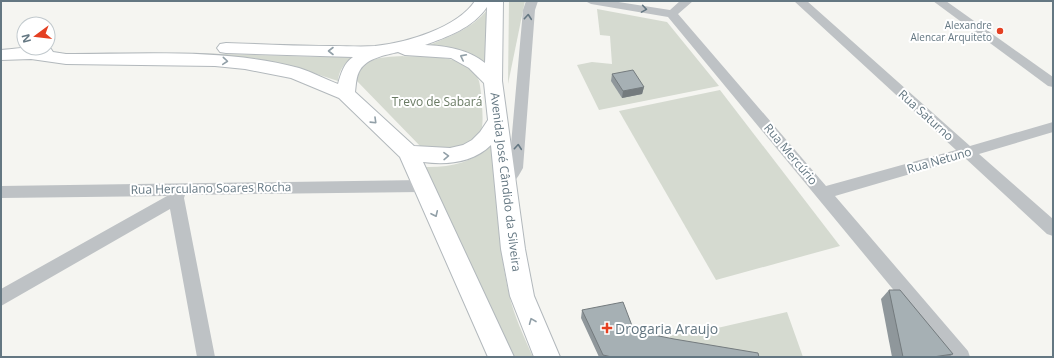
<svg xmlns="http://www.w3.org/2000/svg" width="1054" height="358" font-family="'Open Sans',sans-serif">
<style>
.green{fill:#d5dad0}
.lines{fill:none;stroke-linecap:round;stroke-linejoin:round}
.secondary-casing{stroke:#b2b8bc;stroke-width:2}
.minor{fill:#bec2c5;fill-rule:evenodd}
.secondary{fill:#fff;fill-rule:evenodd}
.wall{fill:#8f979b}
.shaded-wall{fill:#747b7e}
.building{fill:#a6b0b4;stroke:#747b7e}
.oneway{stroke:#647782}
.oneway2{stroke:#92a0a8}
.poi-dot{fill:#e44022;stroke:#fff;stroke-width:1.5}
.labels{text-anchor:middle;dominant-baseline:central;stroke-width:4;stroke-linejoin:round;paint-order:stroke}
.far-poi-label{font-size:10px;fill:#647782;stroke:#fff;text-anchor:end}
.park-label{font-size:12px;fill:#697a63;stroke:#fff}
.street-label{font-size:12px;fill:#647782;stroke:#fff}
.near-poi-label{font-size:14px;fill:#647782;stroke:#fff;text-anchor:start}
</style>
<rect width="100%" height="100%" fill="#f5f5f1"/>
<g class="green">
<path d="M 509,1 L 525,1 L 508,84 Z"/>
<path d="M 597,9 L 667,22 L 719,86 L 599,110 L 577,65 L 592,62 L 612,64 L 610,36 L 600,35 Z"/>
<path d="M 487,10 L 485,63 C 466,51 448,49 427,46 C 448,37 472,29 487,10 Z"/>
<path d="M 189,53 L 324,57 L 356,55 C 346,62 339,68 338,81 L 301,69 L 253,58 L 213,56 L 73,56 Z"/>
<path d="M 420,56 C 435,57 452,57 465,65 C 470,68 477,75 479,81 C 481,87 484,121 482,127 C 479,137 469,143 462,150 L 422,148 L 356,80 L 356,71 C 372,53 398,57 420,56 Z"/>
<path d="M 720,90 L 840,246 L 716,280 L 619,111 Z"/>
<path d="M 491,146 C 496,196 498,246 509,294 C 514,316 524,337 533,357 L 511,357 L 423,167 C 449,168 471,163 491,146 Z"/>
<path d="M 787,312 L 803,357 L 732,357 L 671,347 L 670,335 L 700,332 Z"/>
</g>
<g class="lines">
<defs>
<path id="secondary" d="M 475,1 L 503,1 L 502,81 L 525,249 L 534,296 L 560,357 L 534,357 L 510,296 L 501,249 L 491,145 C 473,163 446,165 423,162 L 514,357 L 488,357 L 400,157 L 339,98 L 291,78 L 245,69 L 215,66 L 66,64 L 31,59 L 1,60 L 1,50 C 17,49 36,45 51,49 L 53,52 L 66,54 C 142,54 225,48 299,68 C 312,72 325,79 338,84 C 341,73 344,63 353,57 L 226,53 L 220,52 L 217,48 L 220,44 L 226,43 C 261,44 297,46 332,46 C 347,46 361,47 375,46 C 406,43 457,28 475,1 ZM 487,7 L 485,63 C 468,49 446,46 425,45 C 447,37 473,28 487,7 ZM 398,52 L 405,55 L 451,58 L 469,68 L 484,83 L 488,120 L 480,132 L 472,140 L 463,145 L 450,148 L 414,146 L 355,92 C 356,85 356,76 360,70 C 367,58 386,55 398,52 Z"/>
</defs>
<use href="#secondary" class="secondary-casing"/>
<g class="minor">
<path d="M 526,1 L 538,1 L 535,10 L 523,168 C 518,177 511,190 500,186 L 497,182 L 509,167 L 523,10 Z"/>
<path d="M 585,1 L 612,1 L 670,10 L 680,1 L 693,1 L 678,14 L 826,186 L 956,150 L 794,1 L 807,1 L 970,146 L 1053,122 L 1053,132 L 979,154 L 1053,219 L 1053,236 L 1047,234 L 965,158 L 835,196 L 968,351 L 970,357 L 949,357 L 668,17 L 591,4 Z"/>
<path d="M 933,1 L 946,1 L 1053,77 L 1053,87 L 1048,86 Z"/>
<path d="M 421,180 L 426,182 L 429,186 L 426,190 L 421,192 L 185,195 L 184,198 L 215,357 L 197,357 L 170,209 L 1,306 L 1,289 L 167,196 L 1,198 L 1,186 Z"/>
</g>
<use href="#secondary" class="secondary"/>
</g>
<g class="wall">
<path d="M 612,74 L 644,87 L 642,94 L 622,98 L 611,81 Z"/>
<path d="M 889,290 L 953,354 L 949,357 L 892,357 L 881,299 Z"/>
<path d="M 582,310 L 634,331 L 759,357 L 599,357 L 581,318 Z"/>
</g>
<path class="shaded-wall" d="M 644,87 L 642,94 L 622,98 L 623,91 Z"/>
<g class="building">
<path d="M 633,70 L 644,87 L 623,91 L 612,74 Z"/>
<path d="M 889,290 L 900,290 L 953,354 L 933,357 L 903,357 Z"/>
<path d="M 623,302 L 634,331 L 674,339 L 758,353 L 759,357 L 612,357 L 603,355 L 582,310 Z"/>
</g>
<defs><path id="oneway-chevron" d="M-2-3.5L2.5 0L-2 3.5" fill="none" stroke-width="1.6" stroke-linecap="round" stroke-linejoin="round"/></defs>
<g class="oneway">
<use href="#oneway-chevron" transform="translate(644 9) rotate(9)"/>
<use href="#oneway-chevron" transform="translate(528 17) rotate(-85)"/>
<use href="#oneway-chevron" transform="translate(518 147) rotate(-85)"/>
</g>
<g class="oneway2">
<use href="#oneway-chevron" transform="translate(331 51) rotate(180)"/>
<use href="#oneway-chevron" transform="translate(463 57) rotate(-153)"/>
<use href="#oneway-chevron" transform="translate(225 61) rotate(5)"/>
<use href="#oneway-chevron" transform="translate(374 121) rotate(44)"/>
<use href="#oneway-chevron" transform="translate(446 156) rotate(-1)"/>
<use href="#oneway-chevron" transform="translate(435 214) rotate(65)"/>
<use href="#oneway-chevron" transform="translate(532 321) rotate(-112)"/>
</g>
<g class="poi-dot">
<circle cx="1000" cy="31" r="4"/>
<path d="M605 322h4v4h4v4h-4v4h-4v-4h-4v-4h4z"/>
</g>
<g class="labels">
<g class="far-poi-label">
<text x="992" y="25">Alexandre<tspan x="992" dy="12">Alencar Arquiteto</tspan></text>
</g>
<g class="park-label">
<text x="437" y="101">Trevo de Sabará</text>
</g>
<g class="street-label">
<text transform="translate(926 115) rotate(42)">Rua Saturno</text>
<text transform="translate(791 154) rotate(50)">Rua Mercúrio</text>
<text transform="translate(939 160) rotate(-16)">Rua Netuno</text>
<text transform="translate(506 182) rotate(83)">Avenida José Cândido da Silveira</text>
<text transform="translate(211 188) rotate(-1)">Rua Herculano Soares Rocha</text>
</g>
<g class="near-poi-label">
<text x="615" y="328">Drogaria Araujo</text>
</g>
</g>
<rect width="1054" height="358" fill="none" stroke="#647782" stroke-width="4"/>
<g transform="translate(36 36) rotate(255)"><circle r="19" fill="#ffffff" stroke="#c1c9cd"/>
<path d="M0-3L7 15L0 10L-7 15Z" fill="#e44022"/>
<text y="-6" font-size="11" font-weight="bold" text-anchor="middle" fill="#647782">N</text>
</g>
</svg>
